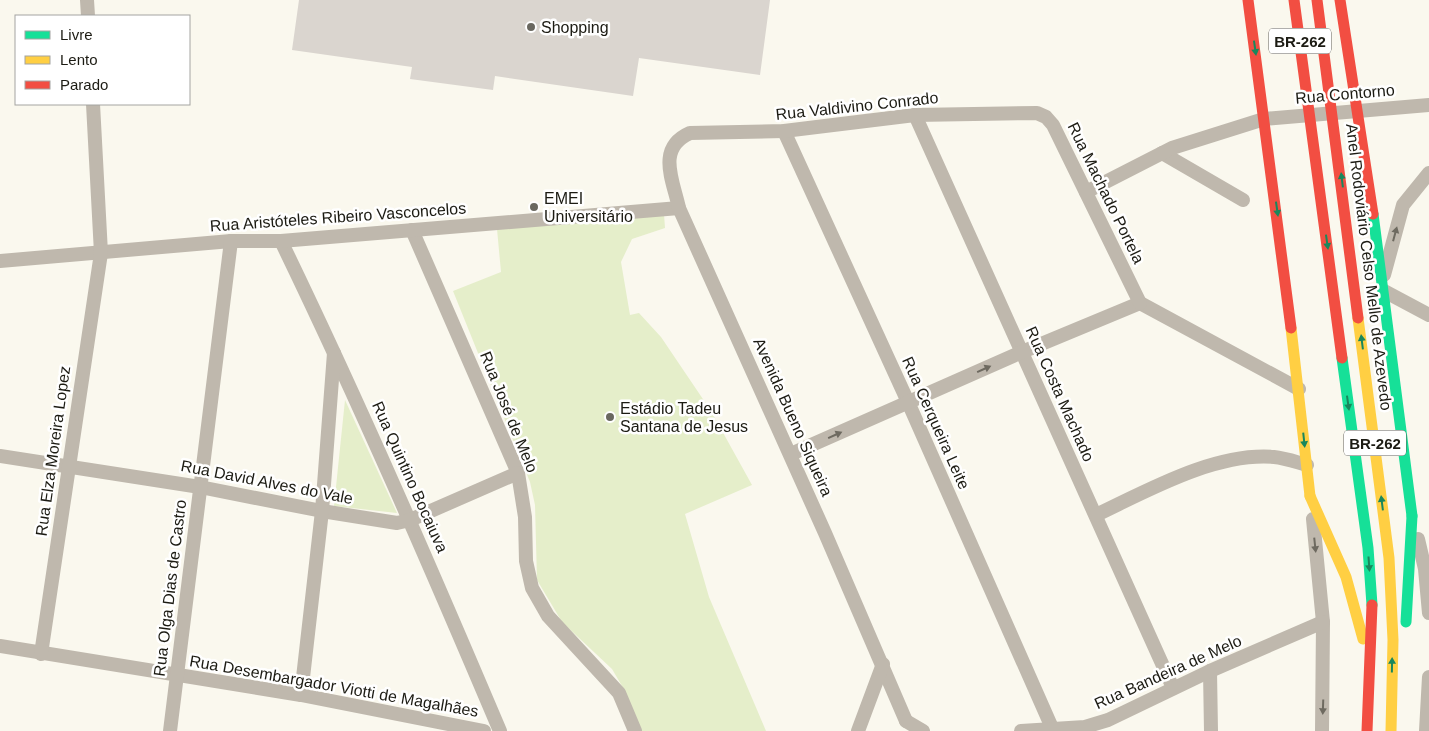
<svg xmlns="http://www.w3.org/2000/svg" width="1429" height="731" font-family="Arial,sans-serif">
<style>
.green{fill:#e5eeca}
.building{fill:#dad5cf}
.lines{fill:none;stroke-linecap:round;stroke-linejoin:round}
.street{stroke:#bfb8ad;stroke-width:14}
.fast{stroke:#16e098;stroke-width:11}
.slow{stroke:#ffcf43;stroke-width:11}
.jam{stroke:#f24e42;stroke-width:11}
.oneway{fill:#19875c}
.oneway2{fill:#6e6a60}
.poi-dot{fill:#6a6860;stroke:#fff;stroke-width:2}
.labels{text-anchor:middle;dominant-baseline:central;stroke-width:5;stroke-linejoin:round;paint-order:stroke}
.shield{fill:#fff;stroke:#605f5a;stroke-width:1}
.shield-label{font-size:15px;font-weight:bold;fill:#1c1b13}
.poi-label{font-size:16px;fill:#1c1b13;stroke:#fff;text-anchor:start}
.street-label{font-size:16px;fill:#1c1b13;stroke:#fff}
</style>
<rect width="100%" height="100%" fill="#faf8ee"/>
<g class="green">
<path d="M 664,214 L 665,228 L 632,239 L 621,262 L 630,315 L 639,313 L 661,337 L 711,411 L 752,485 L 685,514 L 709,597 L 766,731 L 641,731 L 622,686 L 612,669 L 562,622 L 537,580 L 535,505 L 530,482 L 453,291 L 501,272 L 497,229 Z"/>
<path d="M 345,400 L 397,513 L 334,506 Z"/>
</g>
<path class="building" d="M 299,0 L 770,0 L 760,75 L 639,58 L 633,96 L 495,76 L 493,90 L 410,79 L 412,67 L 292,50 Z"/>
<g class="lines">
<g class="street">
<path d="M 87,0 L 88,16"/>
<path d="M 915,115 L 1173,688"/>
<path d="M 784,131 L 908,402 L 1053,730"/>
<path d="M 1162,153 L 1243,200"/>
<path d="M 1086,192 L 1172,148 L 1264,119 L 1429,105"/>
<path d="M 412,230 L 518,473 L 525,517 L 526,561 L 532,588 L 548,616 L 619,693 L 635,731"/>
<path d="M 281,241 C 359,402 430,566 500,731"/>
<path d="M 0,261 L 231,241 L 281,241 L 679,208"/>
<path d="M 1384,275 L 1403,205 L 1429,173"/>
<path d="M 1384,291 L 1429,315"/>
<path d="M 1140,303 L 1299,389"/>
<path d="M 791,454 L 1022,352 L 1140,303"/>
<path d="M 0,456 L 200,487 L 322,511 L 397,523 L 410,520 L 518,473"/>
<path d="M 1096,515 C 1147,491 1215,452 1274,457 C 1285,458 1296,462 1307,465"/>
<path d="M 1313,519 L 1323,622 L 1322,731"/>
<path d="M 1418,539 L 1425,569 L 1429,613"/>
<path d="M 0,646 L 301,695 L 484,731"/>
<path d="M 41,654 L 101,253 L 93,104"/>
<path d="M 1210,671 L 1211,731"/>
<path d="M 301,695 L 322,511 L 334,353"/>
<path d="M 906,721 L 825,533 L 679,208 C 673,180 656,148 690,133 L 784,131 L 915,115 L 1037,113 L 1046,117 L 1053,125 L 1140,303"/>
<path d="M 906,721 L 923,731"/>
<path d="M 170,731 L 231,241"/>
<path d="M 858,731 L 883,664"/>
<path d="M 1021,731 L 1085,727 L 1108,720 L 1210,671 L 1323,622"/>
<path d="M 1426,731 L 1429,677"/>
</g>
<g class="fast">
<path d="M 1373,214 L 1412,516"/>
<path d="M 1342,358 L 1368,548 L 1372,605"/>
<path d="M 1406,622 L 1412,516"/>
</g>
<g class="slow">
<path d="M 1358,318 L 1389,558 L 1393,640 L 1391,731"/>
<path d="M 1291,328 L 1310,496"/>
<path d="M 1310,496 L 1346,577 L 1363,639"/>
</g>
<g class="jam">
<path d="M 1248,0 L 1291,328"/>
<path d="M 1294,0 L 1342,358"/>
<path d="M 1317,0 L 1358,318"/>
<path d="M 1340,0 L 1373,214"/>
<path d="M 1367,731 L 1372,605"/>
</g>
</g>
<defs><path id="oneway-solid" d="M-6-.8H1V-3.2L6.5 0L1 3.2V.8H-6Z" transform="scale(1.25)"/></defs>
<g class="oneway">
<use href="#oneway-solid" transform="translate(1255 48) rotate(82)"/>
<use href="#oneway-solid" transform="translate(1342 180) rotate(-97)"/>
<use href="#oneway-solid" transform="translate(1277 209) rotate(82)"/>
<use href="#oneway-solid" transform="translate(1327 242) rotate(82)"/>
<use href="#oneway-solid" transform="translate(1362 342) rotate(-97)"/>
<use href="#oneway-solid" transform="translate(1348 403) rotate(82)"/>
<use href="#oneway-solid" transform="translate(1304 440) rotate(84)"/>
<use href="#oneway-solid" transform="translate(1382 503) rotate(-97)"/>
<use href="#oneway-solid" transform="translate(1369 564) rotate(86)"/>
<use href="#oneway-solid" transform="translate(1392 665) rotate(-89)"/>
</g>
<g class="oneway2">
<use href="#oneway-solid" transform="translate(1395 234) rotate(-75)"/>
<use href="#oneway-solid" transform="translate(984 369) rotate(-24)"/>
<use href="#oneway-solid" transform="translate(835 435) rotate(-24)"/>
<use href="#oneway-solid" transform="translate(1315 545) rotate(84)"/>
<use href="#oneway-solid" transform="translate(1323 707) rotate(92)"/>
</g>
<g class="poi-dot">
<circle cx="531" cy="27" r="5"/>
<circle cx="534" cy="207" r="5"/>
<circle cx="610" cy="417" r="5"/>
</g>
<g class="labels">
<g class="shield">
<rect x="1269" y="28.5" width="62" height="25" rx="4"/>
<rect x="1344" y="430.5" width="62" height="25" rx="4"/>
</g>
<g class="shield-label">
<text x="1300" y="41">BR-262</text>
<text x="1375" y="443">BR-262</text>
</g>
<g class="poi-label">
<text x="541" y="27">Shopping</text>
<text x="544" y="198">EMEI<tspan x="544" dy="18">Universitário</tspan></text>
<text x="620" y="408">Estádio Tadeu<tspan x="620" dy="18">Santana de Jesus</tspan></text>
</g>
<g class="street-label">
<text transform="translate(1345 94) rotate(-5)">Rua Contorno</text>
<text transform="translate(857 106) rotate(-6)">Rua Valdivino Conrado</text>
<text transform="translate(1106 193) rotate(64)">Rua Machado Portela</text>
<text transform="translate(338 217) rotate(-4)">Rua Aristóteles Ribeiro Vasconcelos</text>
<text transform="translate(1369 267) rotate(83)">Anel Rodoviário Celso Mello de Azevedo</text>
<text transform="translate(1060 394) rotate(66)">Rua Costa Machado</text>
<text transform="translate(509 412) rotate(68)">Rua José de Melo</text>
<text transform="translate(793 417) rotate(66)">Avenida Bueno Siqueira</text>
<text transform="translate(936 423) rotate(66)">Rua Cerqueira Leite</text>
<text transform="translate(53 451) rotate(-82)">Rua Elza Moreira Lopez</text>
<text transform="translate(410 477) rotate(66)">Rua Quintino Bocaiuva</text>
<text transform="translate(267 482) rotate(11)">Rua David Alves do Vale</text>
<text transform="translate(170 588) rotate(-83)">Rua Olga Dias de Castro</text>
<text transform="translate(1168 672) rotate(-24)">Rua Bandeira de Melo</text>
<text transform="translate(334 686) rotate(10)">Rua Desembargador Viotti de Magalhães</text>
</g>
</g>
<rect x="15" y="15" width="175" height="90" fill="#ffffff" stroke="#a4a4a1"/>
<rect x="25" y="31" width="25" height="8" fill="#16e098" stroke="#a4a4a1"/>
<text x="60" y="40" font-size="15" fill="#1c1b13">Livre</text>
<rect x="25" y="56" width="25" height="8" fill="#ffcf43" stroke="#a4a4a1"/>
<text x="60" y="65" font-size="15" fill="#1c1b13">Lento</text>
<rect x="25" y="81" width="25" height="8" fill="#f24e42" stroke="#a4a4a1"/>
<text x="60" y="90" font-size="15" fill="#1c1b13">Parado</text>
</svg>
